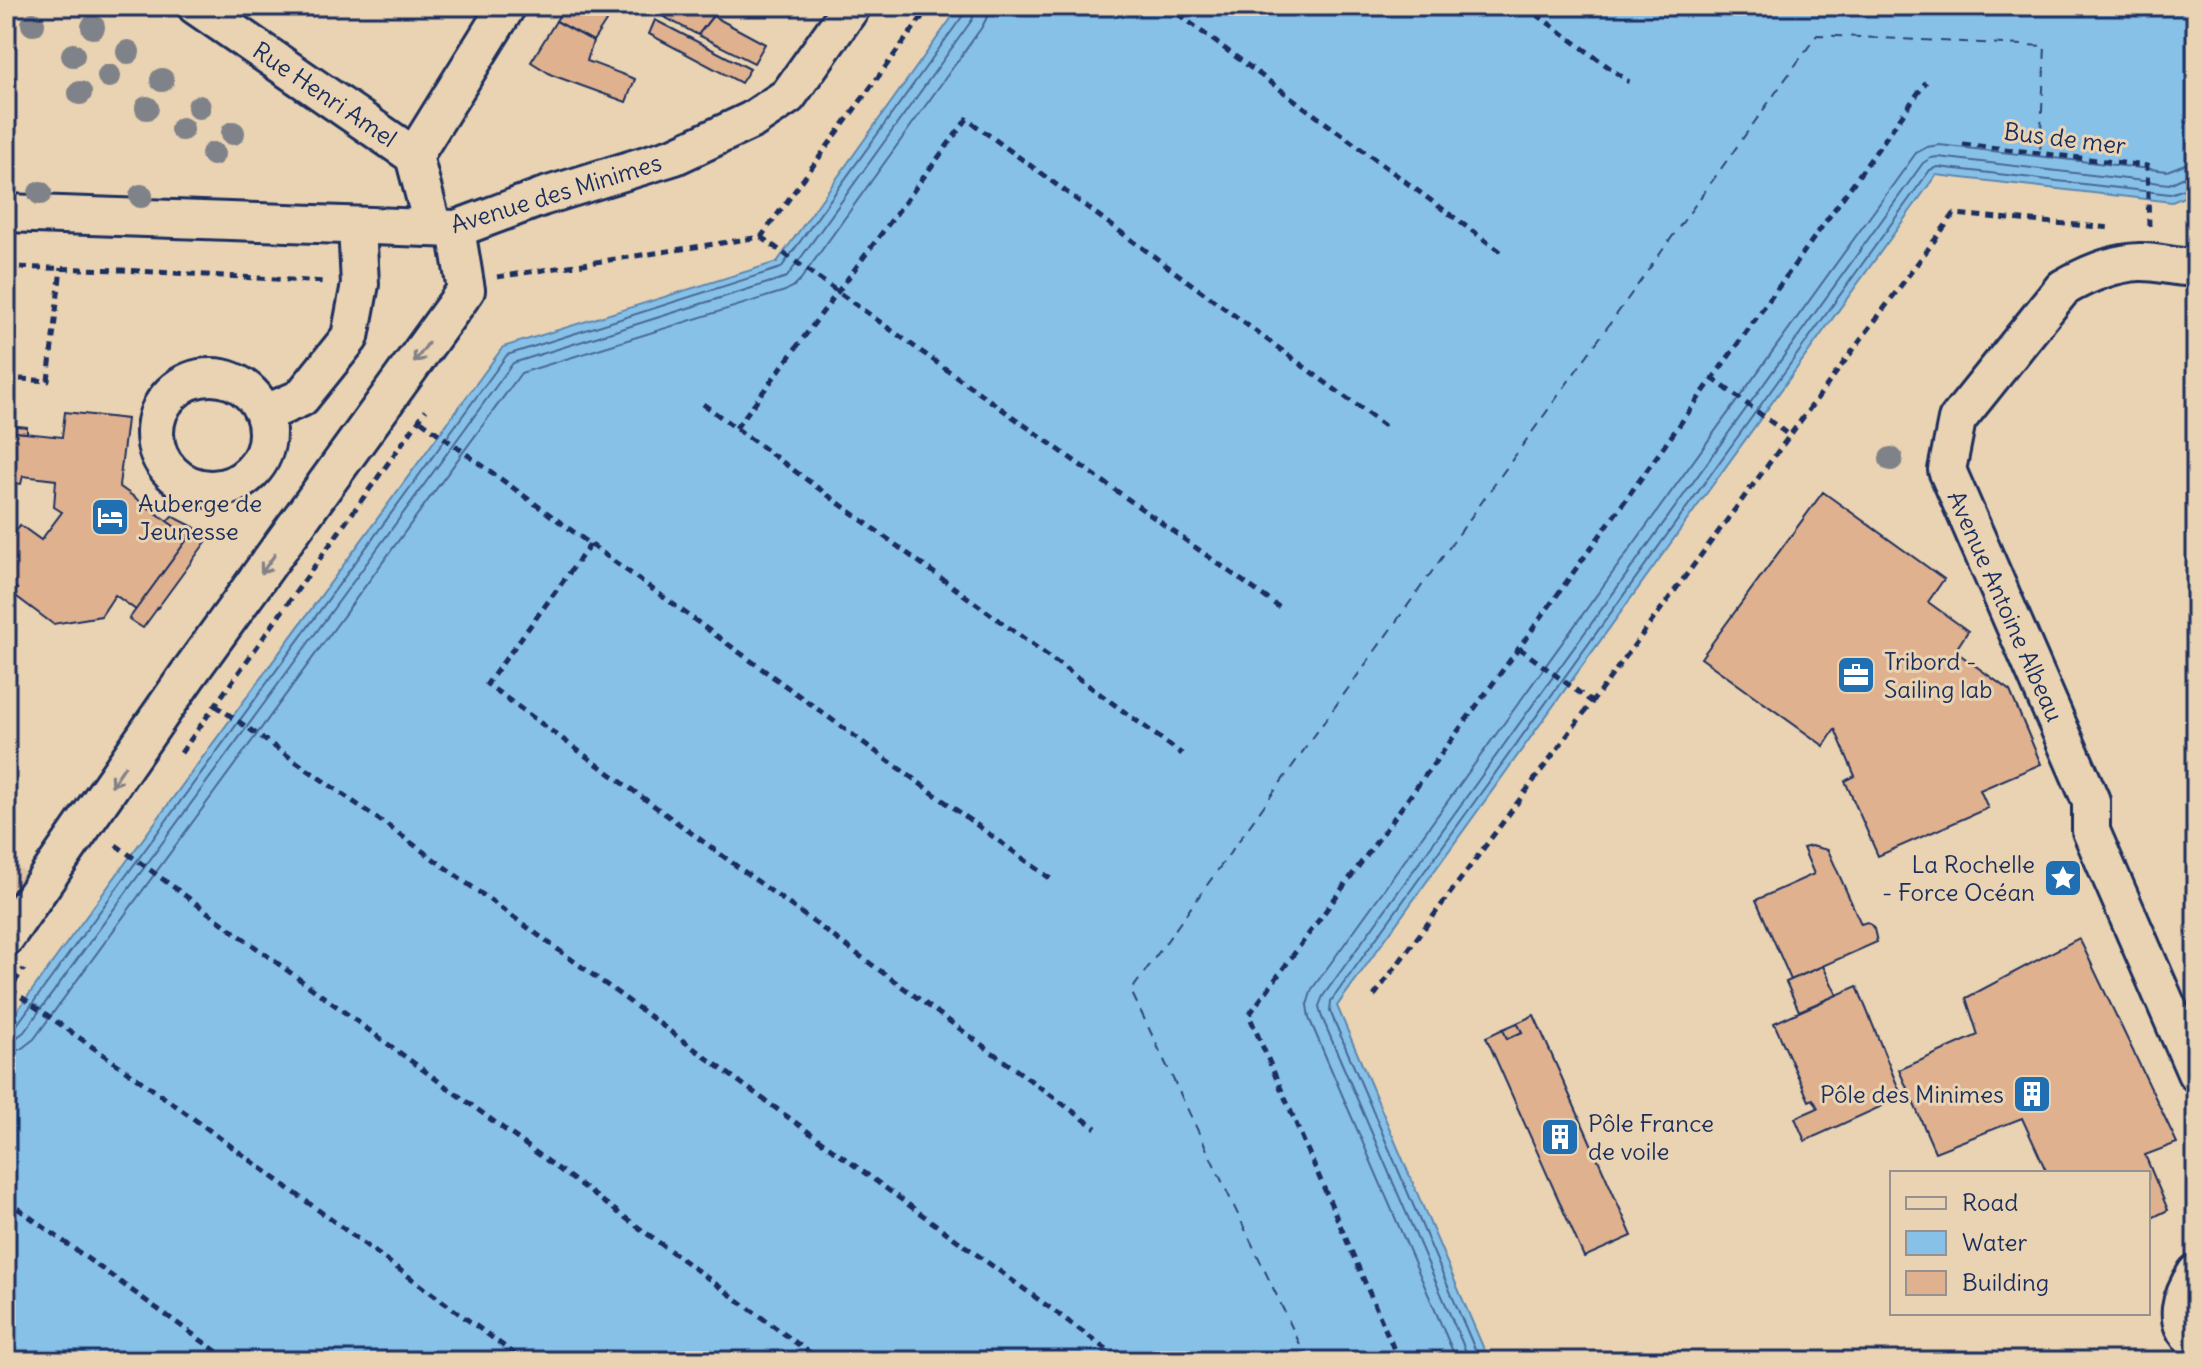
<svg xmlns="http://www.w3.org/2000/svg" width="2202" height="1367" font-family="Delius,sans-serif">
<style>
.built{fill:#dec3a5}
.water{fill:#88c1e7;stroke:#5c87b0;stroke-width:2}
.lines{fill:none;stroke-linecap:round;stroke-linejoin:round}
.shore{stroke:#476995;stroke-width:2}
.ferry{stroke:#2b4573;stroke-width:2;stroke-dasharray:10 8;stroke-linecap:butt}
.building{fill:#dfb18f;stroke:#1b2f5e;stroke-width:2}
.minor-casing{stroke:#1b2f5e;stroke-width:42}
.path{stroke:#1b2f5e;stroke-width:5;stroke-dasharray:8 6;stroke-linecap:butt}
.minor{stroke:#e9d3b2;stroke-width:36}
.tree{fill:#7f8389}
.oneway{stroke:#828188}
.labels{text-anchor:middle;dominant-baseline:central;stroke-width:6;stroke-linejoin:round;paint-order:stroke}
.street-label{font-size:24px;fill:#1b2f5e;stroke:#e9d3b2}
.poi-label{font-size:24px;fill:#1b2f5e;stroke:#e9d3b2;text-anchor:start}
</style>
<rect width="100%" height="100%" fill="#e9d3b2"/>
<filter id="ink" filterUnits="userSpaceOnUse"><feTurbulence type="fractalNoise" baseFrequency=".0125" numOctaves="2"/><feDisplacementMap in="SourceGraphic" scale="16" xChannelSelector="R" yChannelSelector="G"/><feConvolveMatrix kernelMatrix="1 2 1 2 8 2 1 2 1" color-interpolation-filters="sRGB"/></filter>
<g filter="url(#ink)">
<path class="built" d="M 6,859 L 44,885 L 6,936 Z"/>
<path class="water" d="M 960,6 L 2196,6 L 2196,192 L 2172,202 L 1936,175 L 1337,1006 L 1489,1361 L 6,1361 L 6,1026 L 503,347 L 777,262 Z"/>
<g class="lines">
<g class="shore">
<path d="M 6,1030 L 12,1029 L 16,1026 L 507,355 L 781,268 L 964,14 L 966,6"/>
<path d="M 6,1040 L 16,1038 L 24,1032 L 513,363 L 787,277 L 972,20 L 976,6"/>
<path d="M 6,1052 L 21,1049 L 34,1039 L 521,373 L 785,291 L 794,286 L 801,279 L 982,27 L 987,17 L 988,6"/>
<path d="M 1457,1361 L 1309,1018 L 1307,1005 L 1312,989 L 1916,153 L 1927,147 L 1939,145 L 2167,171 L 2185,164 L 2196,163"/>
<path d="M 1470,1361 L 1321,1015 L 1319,1006 L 1323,996 L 1923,163 L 1931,158 L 1938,157 L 2169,184 L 2189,175 L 2196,175"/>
<path d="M 1480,1361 L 1330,1011 L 1331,1001 L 1930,170 L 1938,167 L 2170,194 L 2196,185"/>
</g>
<path class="ferry" d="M 1308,1361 L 1131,991 L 1817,35 L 2045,46 L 2040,153"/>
</g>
<g class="building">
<path d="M 565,6 L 621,6 L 617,12 L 614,9 L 593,41 L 556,21 Z"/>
<path d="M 643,6 L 664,6 L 671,10 L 666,18 Z"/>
<path d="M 674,6 L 720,6 L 698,35 L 666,18 Z"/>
<path d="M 713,16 L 765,44 L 754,63 L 698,35 Z"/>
<path d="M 655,20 L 750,69 L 741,83 L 649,34 Z"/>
<path d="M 556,21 L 593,41 L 587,61 L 635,79 L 626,102 L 552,75 L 531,62 Z"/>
<path d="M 65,412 L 127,419 L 119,486 L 189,537 L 136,610 L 115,595 L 101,616 L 53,624 L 13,594 L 17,589 L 6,580 L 6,545 L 20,525 L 41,540 L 62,512 L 54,507 L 56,480 L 23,476 L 21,484 L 6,482 L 6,431 L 62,437 Z"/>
<path d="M 6,425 L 27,427 L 27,433 L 6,431 Z"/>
<path d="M 1823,492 L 1944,579 L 1928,602 L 1968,631 L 1955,651 L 2010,691 L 2041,764 L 1980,790 L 1988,808 L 1878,856 L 1845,781 L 1855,776 L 1835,729 L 1824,746 L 1701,658 Z"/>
<path d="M 172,516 L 194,527 L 208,539 L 143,628 L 129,619 L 189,537 L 167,521 Z"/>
<path d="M 10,584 L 17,589 L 6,605 L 6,590 Z"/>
<path d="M 1811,846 L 1828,850 L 1861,924 L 1867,922 L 1871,925 L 1874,929 L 1877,942 L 1791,980 L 1756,900 L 1814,874 L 1803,848 Z"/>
<path d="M 2079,938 L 2177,1143 L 2145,1155 L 2168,1210 L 2148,1220 L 2148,1173 L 2047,1173 L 2022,1118 L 1935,1152 L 1899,1070 L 1978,1035 L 1966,998 Z"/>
<path d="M 1823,966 L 1837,995 L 1799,1011 L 1786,982 Z"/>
<path d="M 1857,986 L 1902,1097 L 1805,1141 L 1795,1118 L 1818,1108 L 1813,1099 L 1809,1101 L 1774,1023 Z"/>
<path d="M 1534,1015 L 1632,1236 L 1584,1257 L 1486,1037 L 1503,1029 L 1507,1039 L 1522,1032 L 1517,1023 Z"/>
<path d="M 1517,1023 L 1522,1032 L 1507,1039 L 1503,1029 Z"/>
</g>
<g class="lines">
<defs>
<g id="minor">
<path d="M 196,6 L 414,156 L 433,228"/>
<path d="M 414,156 L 507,6"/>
<path d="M 6,213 L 456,229 L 542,197 L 675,156 L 752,120 L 788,96 L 852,6"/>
<path d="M 2196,267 C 2177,269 2158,261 2140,262 C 2112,263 2087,274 2063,288 L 1957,420 L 1947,470 L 2091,801 L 2091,831 L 2196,1073"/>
<circle cx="211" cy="433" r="56"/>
<path d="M 264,414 L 301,398 L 350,337 L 360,284 L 357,226"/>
<path d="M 6,937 L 187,676 L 466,290 L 456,229"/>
<path d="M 2196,1273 C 2182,1294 2170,1324 2196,1341"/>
</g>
</defs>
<use href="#minor" class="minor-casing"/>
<g class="path">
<path d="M 1167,6 L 1505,255"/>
<path d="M 1525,6 L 1629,82"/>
<path d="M 1963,144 L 2147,166 L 2149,226"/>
<path d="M 761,237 L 1279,607"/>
<path d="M 6,267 L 122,270 L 325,282"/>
<path d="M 497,277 L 761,237 L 930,6"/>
<path d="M 6,378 L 48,381 L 61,268"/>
<path d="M 1712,378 L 1790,436"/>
<path d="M 703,404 L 1182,754"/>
<path d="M 421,421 L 1054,881"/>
<path d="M 736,428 L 967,119 L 1386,427"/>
<path d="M 590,545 L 487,684 L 1096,1128"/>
<path d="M 1519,648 L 1592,702"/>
<path d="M 215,705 L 391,828 L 1123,1361"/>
<path d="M 181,753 L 426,410"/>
<path d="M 116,845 L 821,1361"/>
<path d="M 10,989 L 175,1105 L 524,1361"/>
<path d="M 6,994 L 24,969"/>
<path d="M 1374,996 L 1954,214 L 2112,228"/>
<path d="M 6,1200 L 230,1361"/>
<path d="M 1399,1361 L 1249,1015 L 1519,648 L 1926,82"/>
</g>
<use href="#minor" class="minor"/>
</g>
<g class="tree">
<circle cx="33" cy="24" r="12"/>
<circle cx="93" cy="27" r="12"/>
<circle cx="128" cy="52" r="12"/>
<circle cx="73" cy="55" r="12"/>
<circle cx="109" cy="76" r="12"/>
<circle cx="162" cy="80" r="12"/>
<circle cx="80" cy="93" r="12"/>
<circle cx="199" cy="107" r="12"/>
<circle cx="147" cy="108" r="12"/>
<circle cx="182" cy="129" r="12"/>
<circle cx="233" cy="133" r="12"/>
<circle cx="213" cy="154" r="12"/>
<circle cx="40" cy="193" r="12"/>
<circle cx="141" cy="196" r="12"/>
<circle cx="1891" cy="459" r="12"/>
</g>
<defs><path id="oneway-shaft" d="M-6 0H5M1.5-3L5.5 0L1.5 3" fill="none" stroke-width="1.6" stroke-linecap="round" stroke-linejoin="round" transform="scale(2)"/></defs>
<g class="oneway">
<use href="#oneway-shaft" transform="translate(421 353) rotate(126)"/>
<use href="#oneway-shaft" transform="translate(268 564) rotate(126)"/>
<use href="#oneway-shaft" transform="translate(118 776) rotate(124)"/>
</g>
</g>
<defs>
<symbol id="hotel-square" viewBox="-11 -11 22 22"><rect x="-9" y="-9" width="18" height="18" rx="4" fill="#1f6fb2" stroke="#e9d3b2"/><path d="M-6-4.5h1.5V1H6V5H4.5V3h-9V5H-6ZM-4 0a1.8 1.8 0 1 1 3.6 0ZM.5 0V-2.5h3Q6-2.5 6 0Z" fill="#fff"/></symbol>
<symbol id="office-square" viewBox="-11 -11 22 22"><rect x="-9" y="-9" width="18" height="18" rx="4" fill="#1f6fb2" stroke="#e9d3b2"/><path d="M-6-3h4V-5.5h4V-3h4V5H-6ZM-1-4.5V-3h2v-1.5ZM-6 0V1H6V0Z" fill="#fff"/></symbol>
<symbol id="sight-square" viewBox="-11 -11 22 22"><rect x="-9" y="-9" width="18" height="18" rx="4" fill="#1f6fb2" stroke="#e9d3b2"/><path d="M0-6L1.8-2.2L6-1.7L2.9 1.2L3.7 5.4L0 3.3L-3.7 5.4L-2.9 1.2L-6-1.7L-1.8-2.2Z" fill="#fff"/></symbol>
<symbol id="building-square" viewBox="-11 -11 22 22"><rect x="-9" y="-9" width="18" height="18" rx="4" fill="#1f6fb2" stroke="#e9d3b2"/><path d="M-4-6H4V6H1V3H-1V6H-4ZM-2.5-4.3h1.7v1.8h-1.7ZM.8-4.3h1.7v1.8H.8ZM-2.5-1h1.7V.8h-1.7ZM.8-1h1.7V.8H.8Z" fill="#fff"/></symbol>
</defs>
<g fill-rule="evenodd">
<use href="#hotel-square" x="88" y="495" width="44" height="44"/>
<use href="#office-square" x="1834" y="653" width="44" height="44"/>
<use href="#sight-square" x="2041" y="856" width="44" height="44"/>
<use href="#building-square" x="2010" y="1072" width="44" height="44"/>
<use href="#building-square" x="1538" y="1115" width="44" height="44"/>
</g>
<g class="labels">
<g class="street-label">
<text transform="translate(325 94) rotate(34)">Rue Henri Amel</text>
<text transform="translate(2065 138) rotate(7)">Bus de mer</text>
<text transform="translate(556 193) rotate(-17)">Avenue des Minimes</text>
<text transform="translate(2006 606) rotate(66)">Avenue Antoine Albeau</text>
</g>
<g class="poi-label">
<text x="138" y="503">Auberge de<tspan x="138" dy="28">Jeunesse</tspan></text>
<text x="1884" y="661">Tribord -<tspan x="1884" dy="28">Sailing lab</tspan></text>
<text x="2035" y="864" text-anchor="end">La Rochelle<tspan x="2035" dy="28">- Force Océan</tspan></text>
<text x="2004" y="1094" text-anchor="end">Pôle des Minimes</text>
<text x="1588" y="1123">Pôle France<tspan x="1588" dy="28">de voile</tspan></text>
</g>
</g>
<rect width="2202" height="1367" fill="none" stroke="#e9d3b2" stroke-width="32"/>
<rect x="16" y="16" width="2170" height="1335" fill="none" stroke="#1b2f5e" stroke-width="3" filter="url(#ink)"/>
<rect x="1890" y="1171" width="260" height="144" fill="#e9d3b2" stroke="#979190" stroke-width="2"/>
<rect x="1906" y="1197" width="40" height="12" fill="#e9d3b2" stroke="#979190" stroke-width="2"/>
<text x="1962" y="1211" font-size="24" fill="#1b2f5e">Road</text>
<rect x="1906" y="1231" width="40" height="24" fill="#88c1e7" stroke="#979190" stroke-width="2"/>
<text x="1962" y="1251" font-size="24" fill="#1b2f5e">Water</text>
<rect x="1906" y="1271" width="40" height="24" fill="#dfb18f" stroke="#979190" stroke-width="2"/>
<text x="1962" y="1291" font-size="24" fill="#1b2f5e">Building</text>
</svg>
